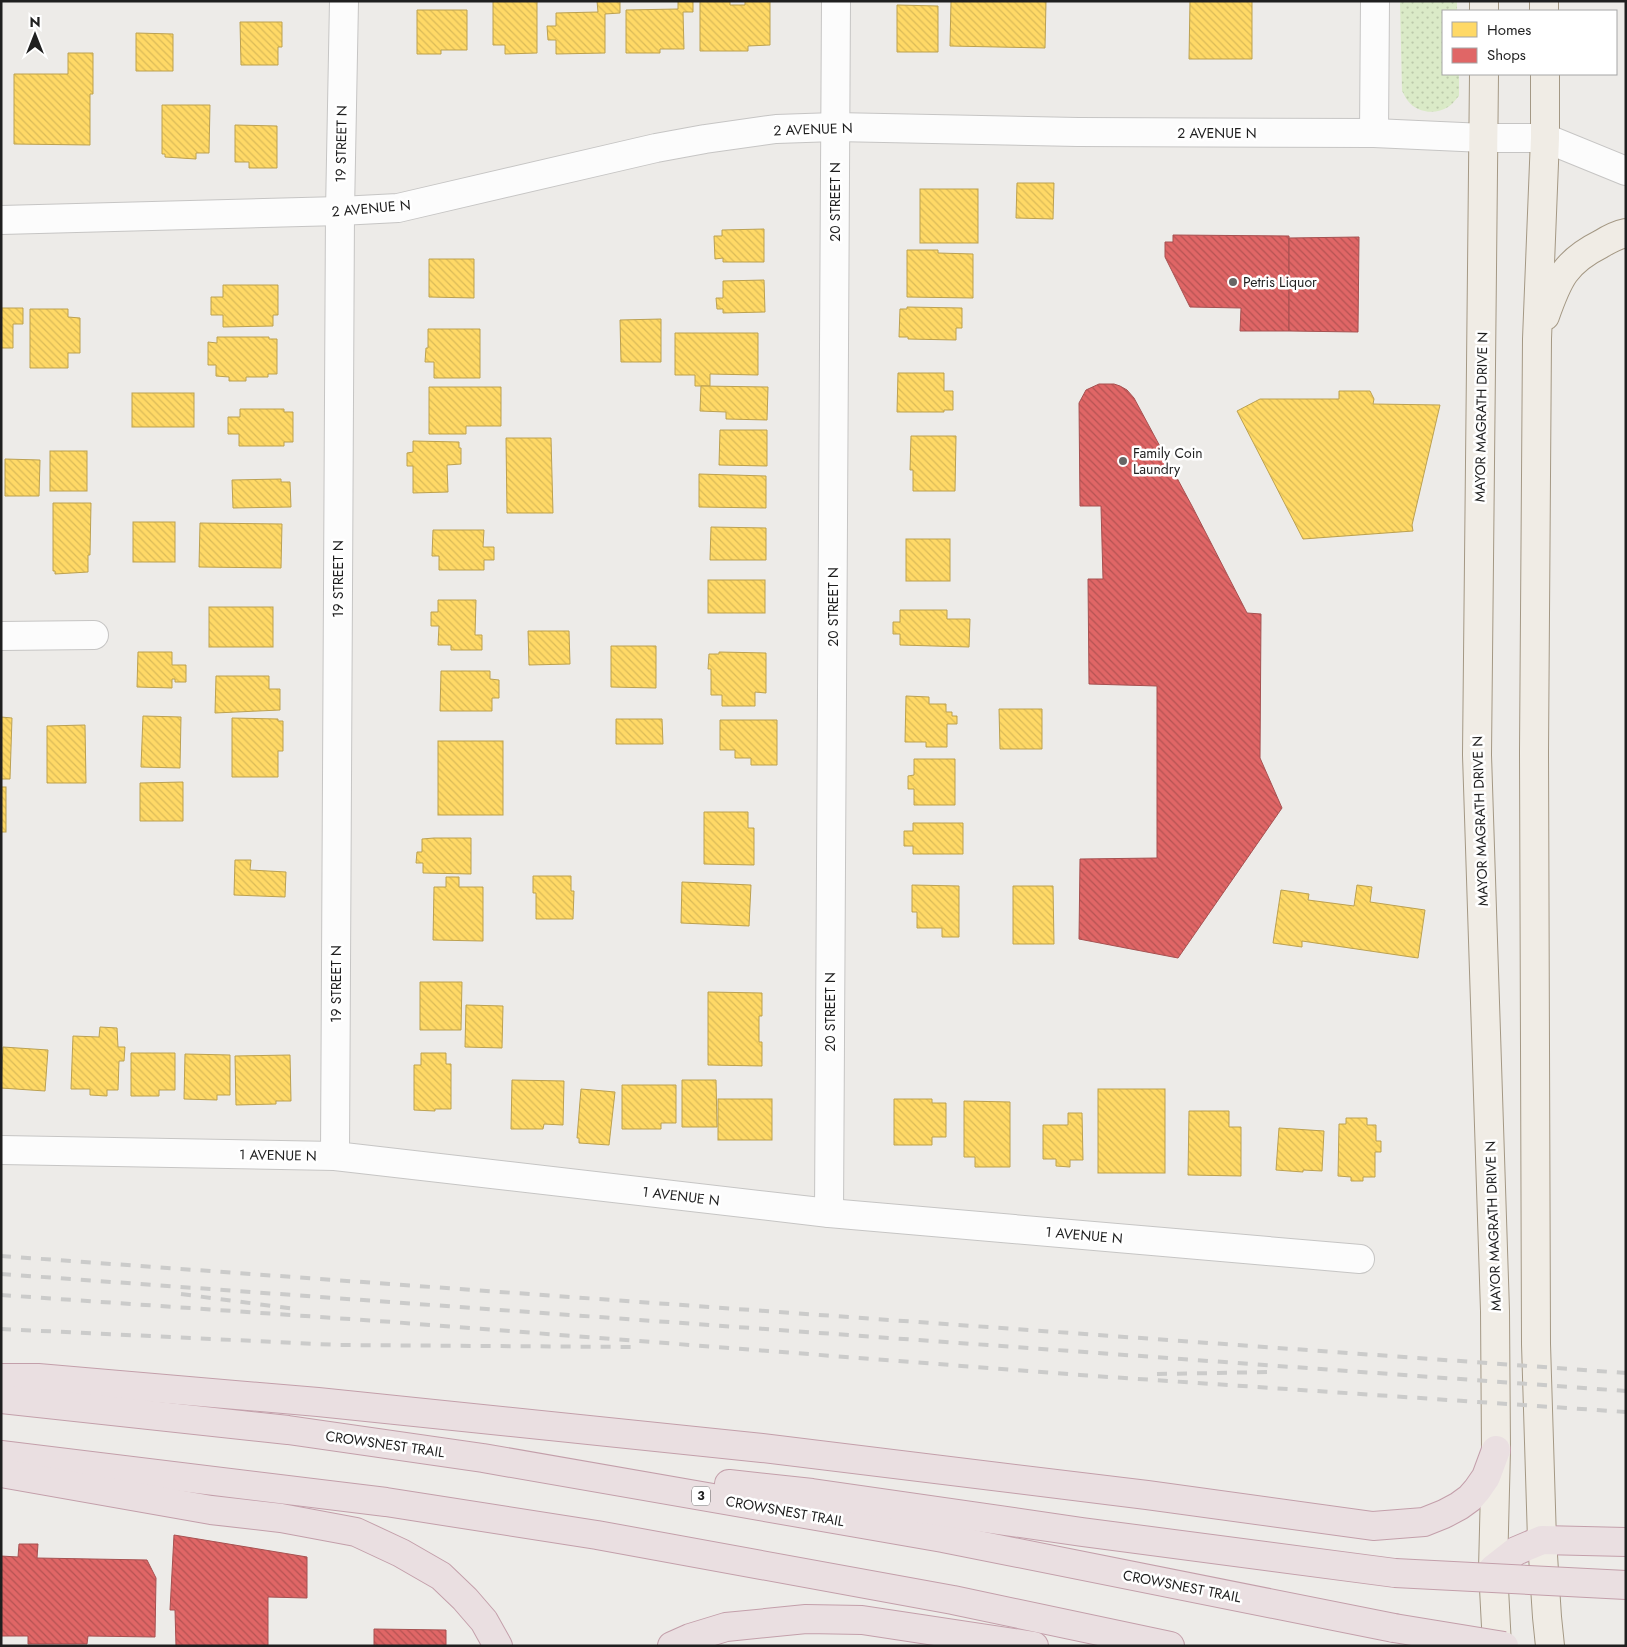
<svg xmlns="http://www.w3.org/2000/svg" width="1627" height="1647" font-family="Jost,sans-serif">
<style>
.grass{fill:url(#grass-dots)}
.homes{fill:url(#homes-back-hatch);stroke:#bca151}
.shops{fill:url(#shops-back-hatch);stroke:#a65151}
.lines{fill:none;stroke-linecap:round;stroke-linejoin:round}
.minor-casing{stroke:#c6c5c4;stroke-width:30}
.major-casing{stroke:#a49884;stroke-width:30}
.highway-casing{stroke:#c39faa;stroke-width:30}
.minor{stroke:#fcfcfc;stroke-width:28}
.major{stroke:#f0ece5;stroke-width:28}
.highway{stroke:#eadfe1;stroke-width:28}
.rail{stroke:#cbcbca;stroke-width:4;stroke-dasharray:10 10;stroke-linecap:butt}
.highway-bridge-casing{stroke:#c39faa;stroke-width:30;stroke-linecap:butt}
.highway-bridge{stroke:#eadfe1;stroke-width:28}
.poi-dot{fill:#676665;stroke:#fff;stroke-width:2}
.labels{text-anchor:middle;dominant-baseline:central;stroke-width:5;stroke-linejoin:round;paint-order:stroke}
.shield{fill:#fff;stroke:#626262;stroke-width:1}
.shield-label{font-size:12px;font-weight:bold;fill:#1f1f1f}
.street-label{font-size:14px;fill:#1f1f1f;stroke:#fff}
.poi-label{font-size:14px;fill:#1f1f1f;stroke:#fff;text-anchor:start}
</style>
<defs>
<pattern id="grass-dots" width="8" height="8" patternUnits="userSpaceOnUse" patternTransform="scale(1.25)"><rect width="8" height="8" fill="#daeac7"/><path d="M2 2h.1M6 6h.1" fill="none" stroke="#bbc8aa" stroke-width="1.8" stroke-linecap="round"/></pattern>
<pattern id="homes-back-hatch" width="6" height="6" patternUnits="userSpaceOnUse" patternTransform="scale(1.25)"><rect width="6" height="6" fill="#ffd966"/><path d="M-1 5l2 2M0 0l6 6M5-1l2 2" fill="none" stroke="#daba58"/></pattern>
<pattern id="shops-back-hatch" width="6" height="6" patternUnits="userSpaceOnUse" patternTransform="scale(1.25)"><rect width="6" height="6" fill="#e06666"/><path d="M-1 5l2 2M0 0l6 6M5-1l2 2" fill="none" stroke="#b55353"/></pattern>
</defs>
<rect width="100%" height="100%" fill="#edebe8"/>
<path class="grass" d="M 1400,1 L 1457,1 L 1457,11 L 1443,11 L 1443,74 L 1459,74 L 1459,96 C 1455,100 1452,105 1448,107 C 1436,115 1417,113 1408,101 C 1406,99 1404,94 1402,91 Z"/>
<g class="homes">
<path d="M 493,1 L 537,1 L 537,53 L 505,54 L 505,45 L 493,45 Z"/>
<path d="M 597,1 L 620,1 L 620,13 L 605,14 L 605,53 L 556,54 L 556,40 L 548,40 L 547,26 L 556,26 L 556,13 L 598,12 Z"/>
<path d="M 678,1 L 693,1 L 693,12 L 683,12 L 684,49 L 660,49 L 660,53 L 626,53 L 626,10 L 678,9 Z"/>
<path d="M 700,1 L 730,1 L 730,5 L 745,5 L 745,1 L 770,1 L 770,45 L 748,46 L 748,51 L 700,51 Z"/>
<path d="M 951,1 L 1046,1 L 1045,48 L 950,46 Z"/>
<path d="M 1190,1 L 1252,1 L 1252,59 L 1189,59 Z"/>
<path d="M 897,5 L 938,6 L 938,52 L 897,52 Z"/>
<path d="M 417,10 L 467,10 L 467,50 L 441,50 L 441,54 L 417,54 Z"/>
<path d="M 240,22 L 282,22 L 282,47 L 278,47 L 278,65 L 241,65 Z"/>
<path d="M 136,33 L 173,34 L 173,71 L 136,71 Z"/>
<path d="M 68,53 L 93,53 L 93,94 L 90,94 L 90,145 L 14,144 L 14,74 L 68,74 Z"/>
<path d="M 162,105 L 210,105 L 209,153 L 196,153 L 196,159 L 165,157 L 165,154 L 162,154 Z"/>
<path d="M 235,125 L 277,126 L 277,168 L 249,168 L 249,162 L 235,162 Z"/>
<path d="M 1017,183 L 1054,183 L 1053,219 L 1016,218 Z"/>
<rect x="920" y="189" width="58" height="54"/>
<path d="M 764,229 L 764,262 L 723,262 L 723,258 L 715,259 L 714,236 L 722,236 L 722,230 Z"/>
<path d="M 907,250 L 938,250 L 938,253 L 973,254 L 973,298 L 907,297 Z"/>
<path d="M 429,259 L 474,259 L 474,298 L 429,297 Z"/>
<path d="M 764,280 L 765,312 L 723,313 L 723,309 L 717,309 L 716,298 L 723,298 L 723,281 Z"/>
<path d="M 223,285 L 278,285 L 278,315 L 273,315 L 273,326 L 223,327 L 223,315 L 211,315 L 211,297 L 223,297 Z"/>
<path d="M 907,307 L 962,308 L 962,328 L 956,328 L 956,340 L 908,339 L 908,337 L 899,337 L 900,309 L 907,309 Z"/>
<path d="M 1,308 L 23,308 L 23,324 L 13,324 L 13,348 L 1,348 Z"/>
<path d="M 30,309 L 68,309 L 68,317 L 80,318 L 80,353 L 68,353 L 68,368 L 30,368 Z"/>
<path d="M 661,319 L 661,362 L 621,362 L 620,320 Z"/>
<path d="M 428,329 L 480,329 L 480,378 L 434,378 L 434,362 L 425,362 L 426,348 L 428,348 Z"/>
<path d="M 675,333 L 758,333 L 758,375 L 710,374 L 710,386 L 695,386 L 695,375 L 675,375 Z"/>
<path d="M 217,337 L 269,337 L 269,339 L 277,339 L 277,374 L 268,374 L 268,377 L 246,377 L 246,381 L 229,381 L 229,377 L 216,376 L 216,365 L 208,365 L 208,342 L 217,343 Z"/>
<path d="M 898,373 L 944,373 L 944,391 L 953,391 L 953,410 L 944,410 L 944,412 L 897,412 Z"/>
<path d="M 701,386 L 768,387 L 767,420 L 726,419 L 726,412 L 700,411 Z"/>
<path d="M 429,387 L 501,387 L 501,426 L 466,426 L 466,434 L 429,434 Z"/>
<path d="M 1339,391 L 1370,391 L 1374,399 L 1373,404 L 1440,405 L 1412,525 L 1413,531 L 1303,539 L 1237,411 L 1260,399 L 1339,399 Z"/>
<rect x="132" y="393" width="62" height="34"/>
<path d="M 240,409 L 284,409 L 284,412 L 293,412 L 293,442 L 284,442 L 284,446 L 239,446 L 239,434 L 228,434 L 228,417 L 240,417 Z"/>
<path d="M 720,430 L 767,430 L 767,466 L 719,465 Z"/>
<path d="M 911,436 L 956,436 L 955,491 L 913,491 L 913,470 L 910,470 Z"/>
<path d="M 506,438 L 551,438 L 553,513 L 507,513 Z"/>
<path d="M 413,441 L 459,442 L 459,448 L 461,448 L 461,464 L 447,465 L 448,492 L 413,493 L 413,466 L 407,466 L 407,453 L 413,452 Z"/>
<rect x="50" y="451" width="37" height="40"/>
<path d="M 5,459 L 40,460 L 39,496 L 5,496 Z"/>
<path d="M 699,474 L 766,476 L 766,508 L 699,507 Z"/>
<path d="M 281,479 L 281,482 L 290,482 L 291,507 L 233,508 L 232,480 Z"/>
<path d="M 53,503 L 91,503 L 90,555 L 88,555 L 88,572 L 55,574 L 55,571 L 53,571 Z"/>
<rect x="133" y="522" width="42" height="40"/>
<path d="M 200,523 L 282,524 L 281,568 L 199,567 Z"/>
<path d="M 711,527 L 766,528 L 766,560 L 710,560 Z"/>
<path d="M 433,530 L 484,530 L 483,547 L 494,547 L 494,560 L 484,560 L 484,570 L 439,570 L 439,556 L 432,556 Z"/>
<rect x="906" y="539" width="44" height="42"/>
<rect x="708" y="580" width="57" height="33"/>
<path d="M 438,600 L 476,600 L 475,635 L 482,635 L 482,650 L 451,650 L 451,645 L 438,645 L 439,626 L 431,626 L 431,612 L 438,612 Z"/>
<rect x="209" y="607" width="64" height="40"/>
<path d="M 900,610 L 947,610 L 947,619 L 970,619 L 969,647 L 900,645 L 900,634 L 893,634 L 893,622 L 900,622 Z"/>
<path d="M 528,631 L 569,631 L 570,664 L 529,665 Z"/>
<path d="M 611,646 L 656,646 L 656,688 L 611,687 Z"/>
<path d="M 138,652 L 172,652 L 172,665 L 186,665 L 186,682 L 175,682 L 175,679 L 172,679 L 172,688 L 137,687 Z"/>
<path d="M 719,652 L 766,653 L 766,693 L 755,692 L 755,706 L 722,706 L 722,695 L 711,695 L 711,669 L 708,669 L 709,654 L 719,654 Z"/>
<path d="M 441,671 L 490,671 L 490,679 L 499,680 L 499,698 L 492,698 L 492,711 L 440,711 Z"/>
<path d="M 216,676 L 269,676 L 269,689 L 280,689 L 280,710 L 215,713 Z"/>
<path d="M 906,696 L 929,697 L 929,704 L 946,704 L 946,712 L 952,712 L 952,716 L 957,716 L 957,724 L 947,724 L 947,747 L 926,747 L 926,742 L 905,742 Z"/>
<path d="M 999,709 L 1042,709 L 1042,749 L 1000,749 Z"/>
<path d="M 143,716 L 181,717 L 180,768 L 141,767 Z"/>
<path d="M 1,717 L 12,718 L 10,779 L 1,779 Z"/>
<path d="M 232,718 L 278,719 L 278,721 L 283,721 L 283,751 L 278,751 L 278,777 L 232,777 Z"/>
<path d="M 616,719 L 662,719 L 663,744 L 616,744 Z"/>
<path d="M 720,720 L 777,720 L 777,765 L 751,765 L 751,758 L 735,758 L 735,750 L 720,750 Z"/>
<path d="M 85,725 L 86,783 L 47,783 L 47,726 Z"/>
<rect x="438" y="741" width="65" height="74"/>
<path d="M 914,759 L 955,759 L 955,805 L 914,805 L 914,789 L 908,789 L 908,776 L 914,775 Z"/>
<path d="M 183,782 L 183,821 L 140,821 L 140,783 Z"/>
<rect x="1" y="787" width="5" height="45"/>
<path d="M 704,812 L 748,812 L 748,828 L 754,828 L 754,865 L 704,864 Z"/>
<path d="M 913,823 L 963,823 L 963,854 L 913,854 L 913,846 L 904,846 L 904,831 L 913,831 Z"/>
<path d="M 434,838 L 471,838 L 471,874 L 423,873 L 423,863 L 416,863 L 417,852 L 422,852 L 422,839 Z"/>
<path d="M 235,860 L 251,860 L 250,870 L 286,872 L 285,897 L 234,895 Z"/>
<path d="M 533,876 L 571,876 L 571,891 L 574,891 L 573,919 L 536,919 L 536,893 L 533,893 Z"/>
<path d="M 446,877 L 459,877 L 459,887 L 483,887 L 483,941 L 433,940 L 434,887 L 446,887 Z"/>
<path d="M 682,882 L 751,885 L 749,926 L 681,923 Z"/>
<path d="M 912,885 L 959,886 L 959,937 L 942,937 L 942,928 L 917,928 L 917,912 L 912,912 Z"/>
<path d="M 1357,885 L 1372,887 L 1370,902 L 1425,910 L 1418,958 L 1302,941 L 1302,947 L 1273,943 L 1281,890 L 1309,894 L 1308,900 L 1354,906 Z"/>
<path d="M 1013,886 L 1053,886 L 1054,944 L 1013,944 Z"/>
<path d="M 420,982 L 462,982 L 461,1030 L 420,1030 Z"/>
<path d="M 708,992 L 762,993 L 762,1016 L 759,1016 L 759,1042 L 762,1042 L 762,1066 L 708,1065 Z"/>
<path d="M 466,1005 L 503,1006 L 502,1048 L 465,1047 Z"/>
<path d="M 100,1027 L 117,1028 L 118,1047 L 125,1047 L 124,1061 L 119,1061 L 118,1090 L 107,1090 L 107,1096 L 90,1095 L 90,1089 L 71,1089 L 73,1036 L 99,1037 Z"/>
<path d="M 3,1047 L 48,1050 L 45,1091 L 1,1088 Z"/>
<path d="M 131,1053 L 175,1053 L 175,1090 L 159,1090 L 159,1096 L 131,1096 Z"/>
<path d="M 421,1053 L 446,1053 L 446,1064 L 451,1064 L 451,1109 L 435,1109 L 435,1111 L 414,1110 L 414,1065 L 421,1065 Z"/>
<path d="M 185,1054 L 230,1055 L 230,1095 L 217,1095 L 217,1100 L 184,1099 Z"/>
<path d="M 290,1055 L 291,1101 L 276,1101 L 276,1104 L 236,1105 L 235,1056 Z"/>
<path d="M 512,1080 L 564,1081 L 563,1125 L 544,1124 L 543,1129 L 511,1129 Z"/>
<path d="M 682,1080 L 716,1080 L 717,1127 L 682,1127 Z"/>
<path d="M 622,1085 L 676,1085 L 676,1123 L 661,1123 L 661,1129 L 622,1129 Z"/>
<path d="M 581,1089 L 615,1092 L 609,1145 L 579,1143 L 579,1138 L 577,1138 Z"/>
<rect x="1098" y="1089" width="67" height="84"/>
<rect x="718" y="1099" width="54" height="41"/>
<path d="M 894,1099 L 932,1099 L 932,1103 L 946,1103 L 946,1137 L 932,1137 L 932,1145 L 894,1145 Z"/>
<path d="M 964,1101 L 1010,1102 L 1010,1167 L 975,1167 L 975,1157 L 964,1157 Z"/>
<path d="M 1189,1111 L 1229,1111 L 1229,1127 L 1241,1127 L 1241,1176 L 1188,1175 Z"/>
<path d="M 1068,1113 L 1082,1113 L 1083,1160 L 1070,1160 L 1070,1167 L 1056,1166 L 1056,1159 L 1043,1159 L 1043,1125 L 1068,1125 Z"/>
<path d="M 1346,1118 L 1367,1118 L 1367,1125 L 1376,1125 L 1376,1141 L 1381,1141 L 1381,1152 L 1375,1152 L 1375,1177 L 1363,1177 L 1363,1181 L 1351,1181 L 1351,1177 L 1338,1176 L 1339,1124 L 1346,1124 Z"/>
<path d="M 1279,1128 L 1324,1131 L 1322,1171 L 1303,1170 L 1303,1172 L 1276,1170 Z"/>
</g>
<g class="shops">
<path d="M 1173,235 L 1289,236 L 1289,331 L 1240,331 L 1241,308 L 1190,307 L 1165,257 L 1165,242 L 1173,242 Z"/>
<path d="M 1359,237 L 1358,332 L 1289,331 L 1289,238 Z"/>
<path d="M 1099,384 L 1114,384 L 1120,386 L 1127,390 L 1134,398 L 1192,506 L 1247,613 L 1261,614 L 1260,758 L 1282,808 L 1178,958 L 1079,939 L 1080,859 L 1157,858 L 1157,686 L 1089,684 L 1088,579 L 1103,579 L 1101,506 L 1080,506 L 1079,403 L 1086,390 Z"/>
<path d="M 174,1535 L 307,1557 L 307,1598 L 268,1597 L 268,1646 L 176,1646 L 175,1610 L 170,1610 Z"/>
<path d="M 19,1544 L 38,1544 L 37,1558 L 147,1560 L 156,1578 L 155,1637 L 88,1636 L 87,1644 L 28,1644 L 28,1636 L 1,1636 L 1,1556 L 18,1557 Z"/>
<path d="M 374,1629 L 446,1630 L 446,1646 L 374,1646 Z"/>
</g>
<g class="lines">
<defs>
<g id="minor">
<path d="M 1374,133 L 1375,1"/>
<path d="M 1,220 L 340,211 L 398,208 L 656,148 L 705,139 L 776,129 L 835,127 L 1078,132 L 1374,133 L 1484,138 L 1545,138 L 1626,171"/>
<path d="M 1,636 L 94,635"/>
<path d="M 1,1150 L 335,1156 L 829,1213 L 1360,1259"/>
<path d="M 335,1156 L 340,211 L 344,1"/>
<path d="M 829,1213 L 836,1"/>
</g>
<g id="major">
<path d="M 1484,1 L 1484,11"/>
<path d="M 1544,1 L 1544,11"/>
<path d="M 1484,74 L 1477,755 L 1495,1311 L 1496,1450 L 1493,1569 L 1497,1646"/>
<path d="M 1545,74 L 1545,138 L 1537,339 L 1534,752 L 1536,1344 L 1542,1540 L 1547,1617 L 1550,1646"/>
<path d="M 1545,316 C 1558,279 1565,262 1601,244 C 1609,239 1616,235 1626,233"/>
</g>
<g id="highway">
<path d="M 1,1378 L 38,1378 L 318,1402 L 762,1448 L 1147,1495 L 1373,1526 L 1424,1522 L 1444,1514 L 1459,1506 L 1470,1498 L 1477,1490 L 1486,1477 L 1496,1450"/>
<path d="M 1,1399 L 288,1430 L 483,1458 L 943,1538 L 1394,1628"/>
<path d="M 1,1455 L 386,1502 L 597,1535 L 953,1600 L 1170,1646"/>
<path d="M 1,1473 L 211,1510 L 281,1518 L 356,1532 L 401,1553 L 441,1576 L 465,1599 L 484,1621 L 498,1646"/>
<path d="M 729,1484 L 812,1493 L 1082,1532 L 1395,1573"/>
<path d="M 1493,1569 L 1516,1551 L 1542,1540 L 1626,1542"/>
<path d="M 672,1646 L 690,1638 L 726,1627 L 806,1619 L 862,1620 L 1034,1646"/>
</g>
</defs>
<use href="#minor" class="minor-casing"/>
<use href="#major" class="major-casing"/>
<use href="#highway" class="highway-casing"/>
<use href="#minor" class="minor"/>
<use href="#major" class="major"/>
<use href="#highway" class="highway"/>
<g class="rail">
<path d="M 1,1256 L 1626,1373"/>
<path d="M 1,1274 L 1626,1391"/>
<path d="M 181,1294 L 295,1309"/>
<path d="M 1,1295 L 392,1322 L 1080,1375 L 1626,1412"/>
<path d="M 1,1329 L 339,1345 L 635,1347"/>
<path d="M 1157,1374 L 1272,1372"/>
</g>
<defs>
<g id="highway-bridge">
<path d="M 1395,1573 L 1626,1585"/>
<path d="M 1394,1628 L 1504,1646"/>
</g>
</defs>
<use href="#highway-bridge" class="highway-bridge-casing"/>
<use href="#highway-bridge" class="highway-bridge"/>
</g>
<g class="poi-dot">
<circle cx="1233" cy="282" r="5"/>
<circle cx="1123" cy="461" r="5"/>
</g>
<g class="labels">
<rect class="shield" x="692" y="1486.5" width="18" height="19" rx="4"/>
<g class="shield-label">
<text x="701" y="1496">3</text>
</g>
<g class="street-label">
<text transform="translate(813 129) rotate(-2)">2 AVENUE N</text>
<text x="1217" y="133">2 AVENUE N</text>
<text transform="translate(341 144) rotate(-89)">19 STREET N</text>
<text transform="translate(835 202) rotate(-90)">20 STREET N</text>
<text transform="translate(371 208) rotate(-5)">2 AVENUE N</text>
<text transform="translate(1481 417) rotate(-89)">MAYOR MAGRATH DRIVE N</text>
<text transform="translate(338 579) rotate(-90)">19 STREET N</text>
<text transform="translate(833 607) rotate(-90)">20 STREET N</text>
<text transform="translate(1480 821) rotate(-92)">MAYOR MAGRATH DRIVE N</text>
<text transform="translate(336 984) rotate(-90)">19 STREET N</text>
<text transform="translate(830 1012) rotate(-90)">20 STREET N</text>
<text transform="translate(278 1155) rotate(1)">1 AVENUE N</text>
<text transform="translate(681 1196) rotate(7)">1 AVENUE N</text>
<text transform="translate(1493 1226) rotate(-92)">MAYOR MAGRATH DRIVE N</text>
<text transform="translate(1084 1235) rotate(5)">1 AVENUE N</text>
<text transform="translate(385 1444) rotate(8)">CROWSNEST TRAIL</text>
<text transform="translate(785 1511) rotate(10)">CROWSNEST TRAIL</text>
<text transform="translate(1182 1586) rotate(11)">CROWSNEST TRAIL</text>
</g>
<g class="poi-label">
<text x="1243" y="282">Petris Liquor</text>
<text x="1133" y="453">Family Coin<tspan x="1133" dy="16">Laundry</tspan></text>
</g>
</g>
<rect width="1627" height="1647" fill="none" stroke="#1f1f1f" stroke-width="5"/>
<rect x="1442" y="10" width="175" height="65" fill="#ffffff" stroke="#a5a5a5"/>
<rect x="1452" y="22" width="25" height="15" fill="#ffd966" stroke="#a5a5a5"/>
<text x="1487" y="35" font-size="15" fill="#1f1f1f">Homes</text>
<rect x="1452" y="48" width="25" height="15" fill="#e06666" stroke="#a5a5a5"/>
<text x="1487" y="60" font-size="15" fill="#1f1f1f">Shops</text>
<g transform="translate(35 35)" stroke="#ffffff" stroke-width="4" paint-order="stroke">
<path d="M0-4L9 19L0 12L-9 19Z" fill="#1f1f1f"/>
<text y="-8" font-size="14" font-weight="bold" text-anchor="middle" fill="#1f1f1f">N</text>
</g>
</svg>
